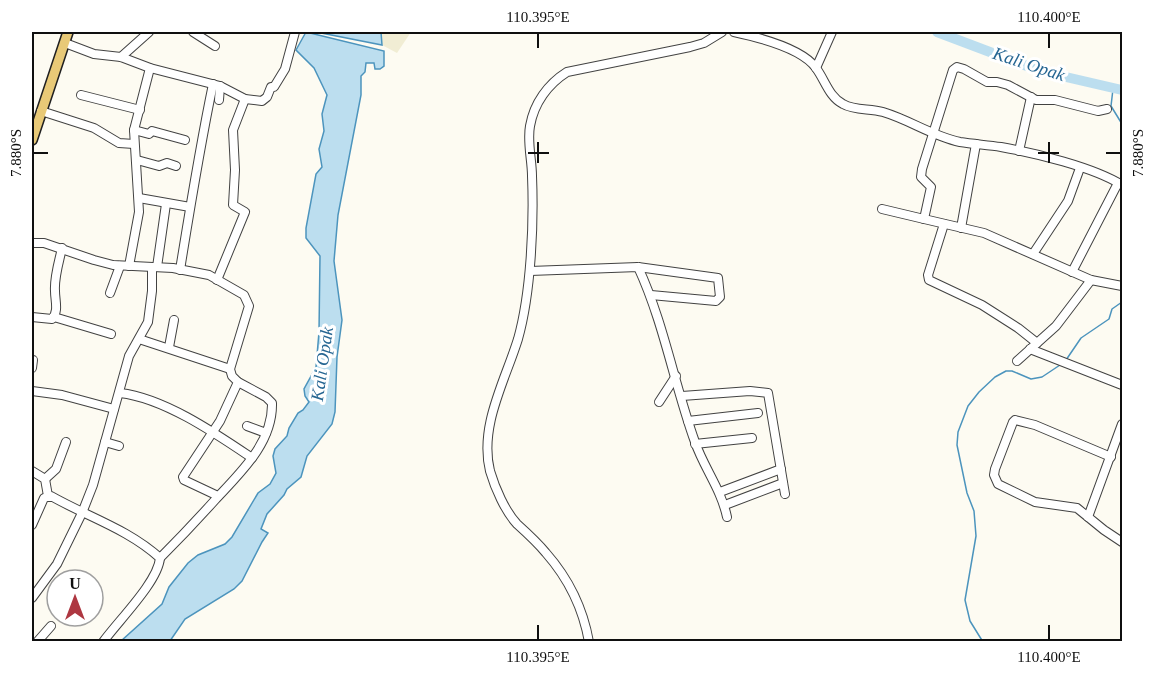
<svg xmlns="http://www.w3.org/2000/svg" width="1154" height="673" font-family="'Times New Roman',serif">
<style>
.farmland{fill:#f1edd4}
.water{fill:#bcdeef;stroke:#4c94bd;stroke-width:1.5}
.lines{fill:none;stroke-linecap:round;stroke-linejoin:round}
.stream{stroke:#4c94bd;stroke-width:1.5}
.river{stroke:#bcdeef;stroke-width:10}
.minor-casing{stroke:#424242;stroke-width:10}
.major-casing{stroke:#202020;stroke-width:12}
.minor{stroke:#fff;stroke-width:8}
.major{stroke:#e8c977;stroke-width:9}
.ticks{fill:none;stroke:#0f0f0f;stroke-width:2}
.labels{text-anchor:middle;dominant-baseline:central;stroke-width:6;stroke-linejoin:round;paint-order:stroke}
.water-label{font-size:18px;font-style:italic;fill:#266692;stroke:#fff}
.neatline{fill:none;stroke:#0f0f0f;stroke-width:2}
.ticks-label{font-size:15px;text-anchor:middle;fill:#0f0f0f}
</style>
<rect width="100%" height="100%" fill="#fdfbf2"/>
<path class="farmland" d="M 381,32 L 411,32 L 397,53 L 382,45 Z"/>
<g class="water">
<path d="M 306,32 L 384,51 L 384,66 L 380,69 L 375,69 L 374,63 L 366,63 L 365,72 L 361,76 L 361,95 L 338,215 L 334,261 L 342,320 L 337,357 L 335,412 L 332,424 L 307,456 L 301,477 L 287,489 L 284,495 L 267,514 L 261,529 L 268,533 L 262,542 L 242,581 L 234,589 L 185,619 L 170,641 L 121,641 L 162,604 L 169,587 L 188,563 L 198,555 L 225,544 L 232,537 L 258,493 L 270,484 L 276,473 L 273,456 L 275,449 L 287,436 L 289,428 L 298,413 L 303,410 L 309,402 L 305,396 L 304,389 L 316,367 L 319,332 L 320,256 L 306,238 L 306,228 L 316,174 L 322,167 L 319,149 L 324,131 L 322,114 L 327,95 L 314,68 L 296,50 Z"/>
<path d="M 316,32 L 381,32 L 382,45 Z"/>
</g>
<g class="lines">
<g class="stream">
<path d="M 1113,89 L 1111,106 L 1122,124"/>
<path d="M 1066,360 L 1081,338 L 1109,319 L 1112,309 L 1122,302"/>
<path d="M 983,642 L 970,621 L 965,600 L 976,536 L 974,511 L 967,493 L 957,445 L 958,432 L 968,406 L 979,392 L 995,377 L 1006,371 L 1012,371 L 1031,379 L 1042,377 L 1060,365"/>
</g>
<path class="river" d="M 937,32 L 1040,71 L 1122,90"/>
<defs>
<g id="minor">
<path d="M 193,32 L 215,46"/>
<path d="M 734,32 C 757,37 802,48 816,68 C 825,80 829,97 843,104 C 855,111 870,108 883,112 C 910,120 932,136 960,142 C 973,144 987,145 1001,147 C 1035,153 1093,167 1122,185"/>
<path d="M 65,43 L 94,54 L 121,57 L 150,68 L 220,86 L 245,99 L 262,101 L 267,97 L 271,87 L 274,87 L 285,69 L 295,32"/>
<path d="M 121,57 L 149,32"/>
<path d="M 816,68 L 832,32"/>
<path d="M 81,95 L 140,110"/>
<path d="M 219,100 L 220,86"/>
<path d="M 1107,109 L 1098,111 L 1055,100 L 1036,100 L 1008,85 L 997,82 L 987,82 L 964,69 L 957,67 L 953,70 L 922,169 L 921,177 L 931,187 L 924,219 L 984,233 L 1091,280 L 1122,286"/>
<path d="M 41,111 L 94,128 L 119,143 L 134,144"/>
<path d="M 134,130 L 149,134 L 152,131 L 185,140"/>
<path d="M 1019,151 L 1031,97"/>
<path d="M 137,160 L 159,166 L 167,163 L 176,166"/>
<path d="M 139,198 L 190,207"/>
<path d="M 882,209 L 924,219"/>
<path d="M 944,224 L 928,275 L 929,280 L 982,305 L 1018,328 L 1037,343"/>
<path d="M 961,228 L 976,144"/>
<path d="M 32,243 L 44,243 L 94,260 L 113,265 L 173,268 L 209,275 L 244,295 L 249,306 L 230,369 L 232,376 L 238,382 L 220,421 L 183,477 L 184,480 L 218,496"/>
<path d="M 1033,254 L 1068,201 L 1080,168"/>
<path d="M 129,266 L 139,212 L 134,130 L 150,68"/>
<path d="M 157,267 L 166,204"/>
<path d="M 638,267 C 664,323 674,384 695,442 C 704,468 721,489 727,517"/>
<path d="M 180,270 C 190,208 200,146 213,84"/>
<path d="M 530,271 L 638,267 L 718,278 L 720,297 L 716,301 L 651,295"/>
<path d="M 1072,272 L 1118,183"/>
<path d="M 217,280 L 245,212 L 233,205 L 235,170 L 233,130 L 245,99"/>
<path d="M 110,293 L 120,266"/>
<path d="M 32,317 L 52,319 C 59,311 55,301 55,291 C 54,277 59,262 62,248"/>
<path d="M 54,317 L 111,334"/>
<path d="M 139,339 L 230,369"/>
<path d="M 169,347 L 174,320"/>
<path d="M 1030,349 L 1122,385"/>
<path d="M 1017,361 L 1056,326 L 1091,280"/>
<path d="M 32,368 L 33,360"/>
<path d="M 32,391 L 62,395 L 114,409"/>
<path d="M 120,393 C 164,398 215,433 252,458"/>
<path d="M 682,396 L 750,391 L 768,393 L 785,494"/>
<path d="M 659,402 L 676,376"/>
<path d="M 688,421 L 758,413"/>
<path d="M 247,426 L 266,433"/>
<path d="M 105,442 L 119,446"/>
<path d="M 695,444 L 752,438"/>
<path d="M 1111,457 L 1035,425 L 1015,420 L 1013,422 L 995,469 L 994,475 L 998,484 L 1035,502 L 1077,508 L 1104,530 L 1122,542"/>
<path d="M 32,471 L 45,479 L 48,496"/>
<path d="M 45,479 L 56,469 L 66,442"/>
<path d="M 720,492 L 781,469"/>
<path d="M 725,505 L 783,483"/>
<path d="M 1088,517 L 1122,424"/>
<path d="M 32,525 L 44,498 L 51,496 C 88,517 128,529 160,558 C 158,582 118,621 103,642"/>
<path d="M 160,558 C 179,539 197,520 215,500 C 240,473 273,443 272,403 L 266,397 L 238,382"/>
<path d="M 32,598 L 57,564 L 82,513 L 93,485 L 129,356 L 148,322 L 152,291 L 152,267"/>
<path d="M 37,642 L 51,626"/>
<path d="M 589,642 C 583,608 568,578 546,553 C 537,542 527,533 517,524 C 505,511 495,488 490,471 C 479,426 505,381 518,339 C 531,293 534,224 532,176 C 532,160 527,142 530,126 C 534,103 548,84 567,72 L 690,47 L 704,43 L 722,32"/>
</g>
<path id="major" d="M 32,140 L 68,32"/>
</defs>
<use href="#minor" class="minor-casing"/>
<use href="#major" class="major-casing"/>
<use href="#minor" class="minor"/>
<use href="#major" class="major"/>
</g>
<path class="ticks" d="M 538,33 L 538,48M 1049,33 L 1049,48M 538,142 L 538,163M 1049,142 L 1049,163M 33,153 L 48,153M 528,153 L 549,153M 1038,153 L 1059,153M 1106,153 L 1121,153M 538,625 L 538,640M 1049,625 L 1049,640"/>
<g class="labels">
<g class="water-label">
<text transform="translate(1029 64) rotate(18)">Kali Opak</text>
<text transform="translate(322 364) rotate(-82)">Kali Opak</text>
</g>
</g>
<rect width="1154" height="673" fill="none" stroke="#ffffff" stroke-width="66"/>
<g transform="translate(75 598)"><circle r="28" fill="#ffffff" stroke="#9f9f9f" stroke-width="1.5"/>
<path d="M0-4.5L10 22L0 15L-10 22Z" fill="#ae3741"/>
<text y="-9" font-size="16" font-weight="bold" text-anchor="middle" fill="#0f0f0f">U</text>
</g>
<rect x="33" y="33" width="1088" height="607" class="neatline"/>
<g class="ticks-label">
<text x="538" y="22">110.395°E</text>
<text x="1049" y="22">110.400°E</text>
<text transform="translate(16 153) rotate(-90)" y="5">7.880°S</text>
<text transform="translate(1138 153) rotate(-90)" y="5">7.880°S</text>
<text x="538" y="662">110.395°E</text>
<text x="1049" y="662">110.400°E</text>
</g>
</svg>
